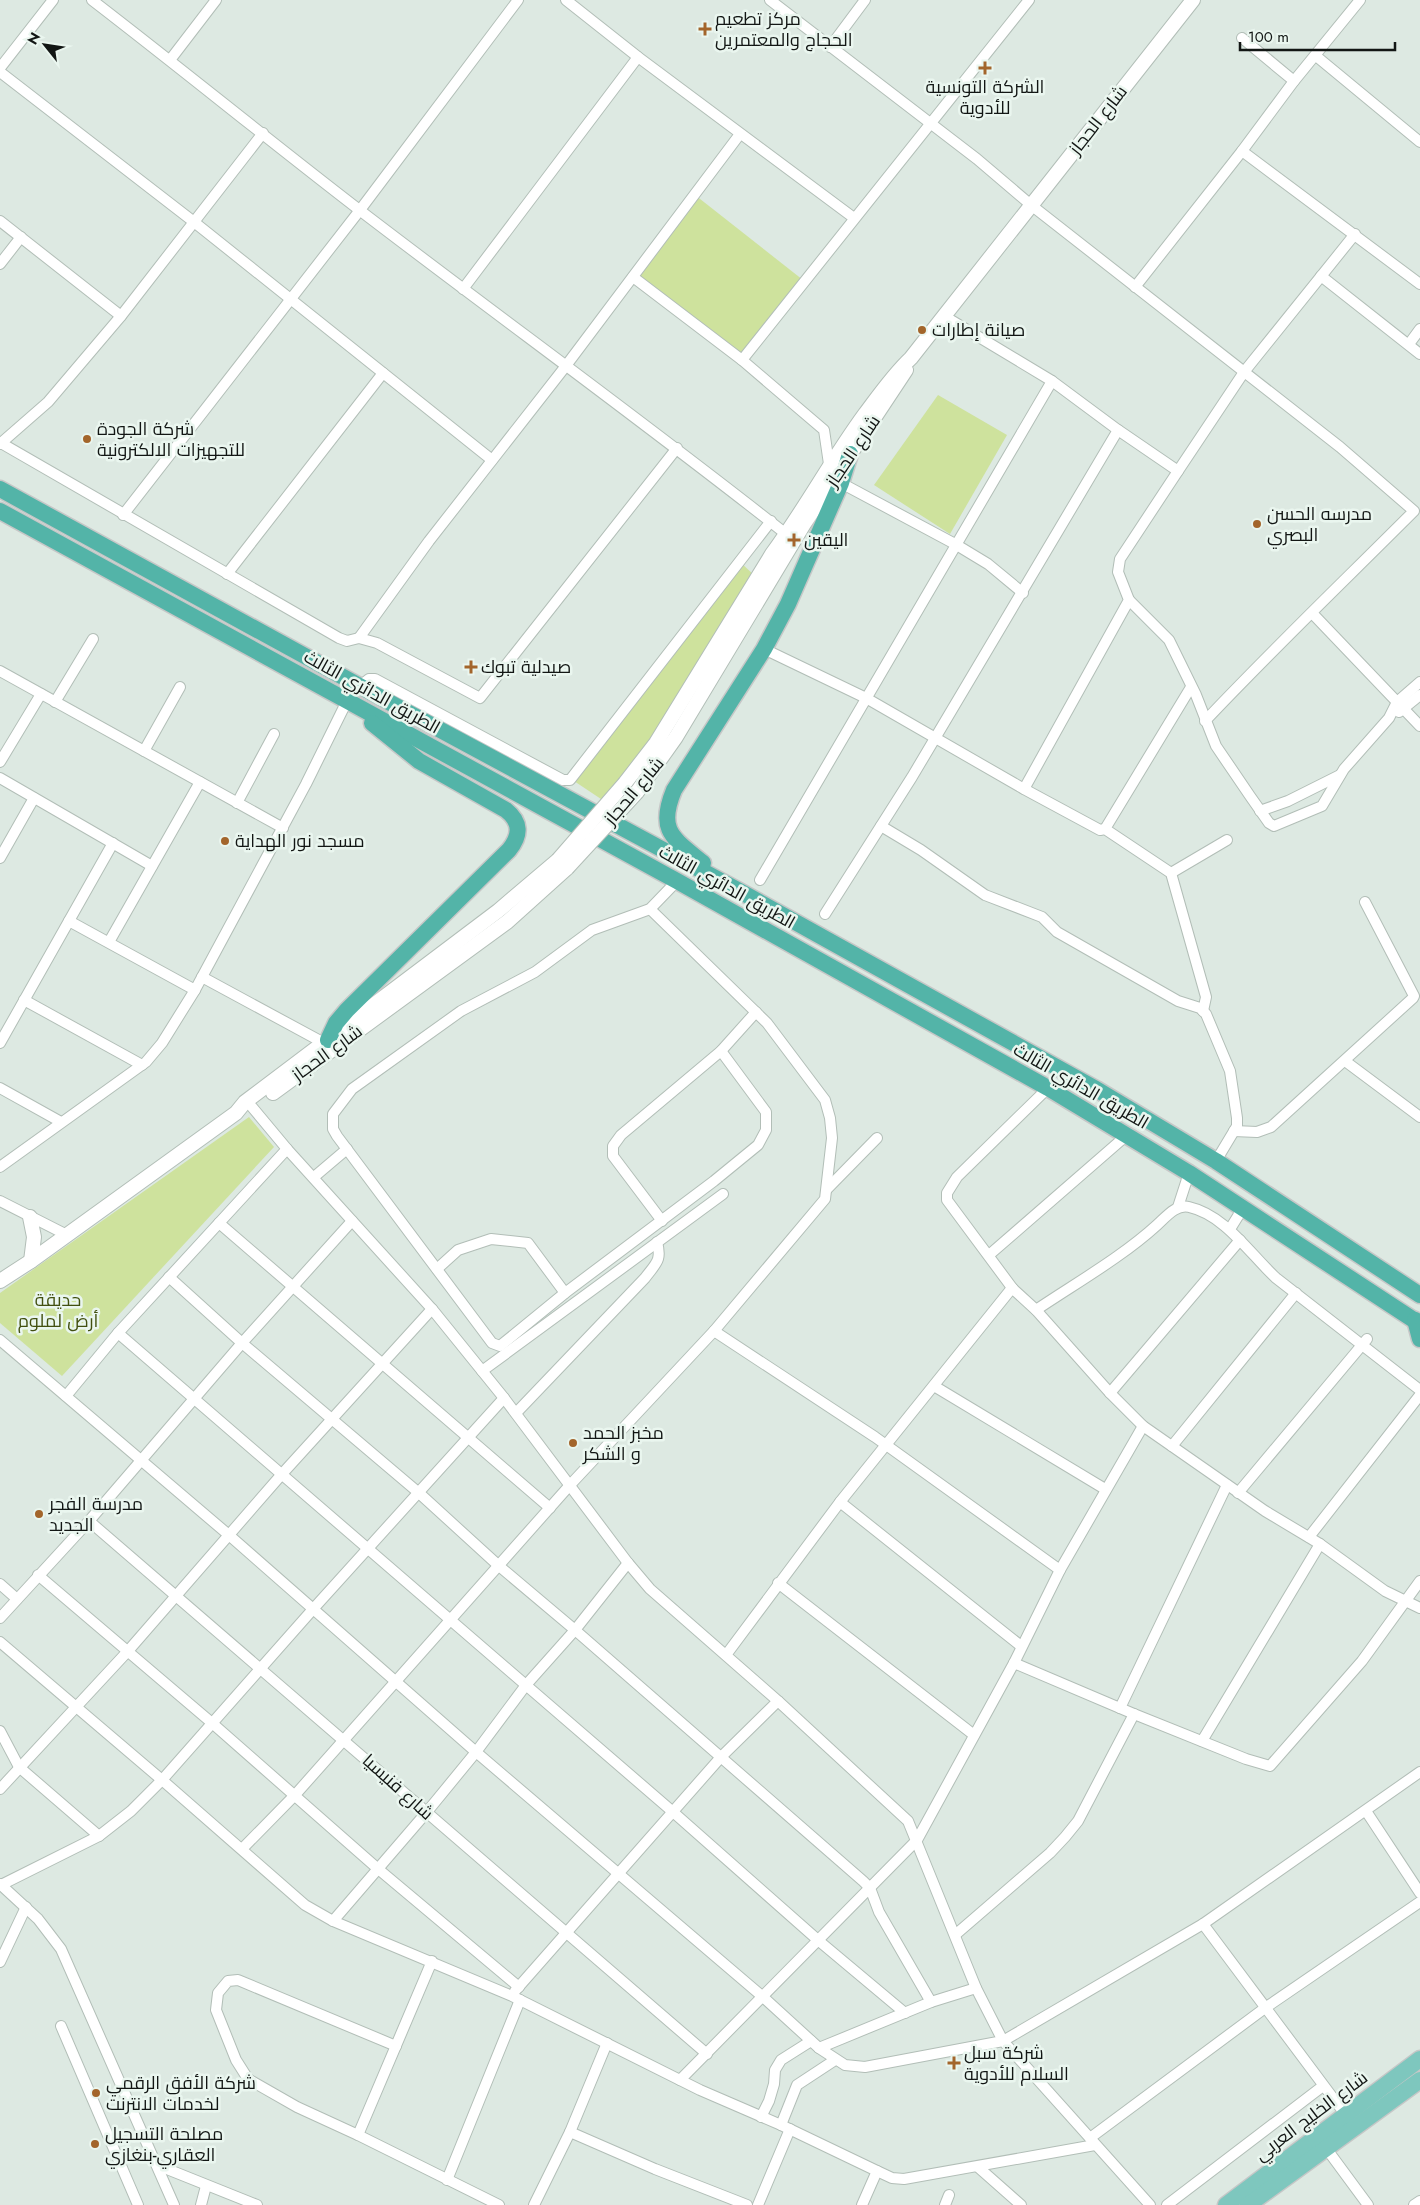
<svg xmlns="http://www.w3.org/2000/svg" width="1420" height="2205" font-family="Jost,Cairo,sans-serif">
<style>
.green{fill:#cee29d}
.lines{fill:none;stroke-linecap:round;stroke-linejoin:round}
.minor-casing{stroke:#b2beb7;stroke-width:12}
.secondary-casing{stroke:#b2beb7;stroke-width:16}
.primary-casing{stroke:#c6c7c7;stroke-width:19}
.trunk-casing{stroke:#c6c7c7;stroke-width:19}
.minor{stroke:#fff;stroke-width:10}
.secondary{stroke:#fff;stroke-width:14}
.primary{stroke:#7ec7be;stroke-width:16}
.trunk{stroke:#53b4a8;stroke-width:16}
.secondary-bridge-casing{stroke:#b2beb7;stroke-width:16;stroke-linecap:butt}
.secondary-bridge{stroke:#fff;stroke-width:14}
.poi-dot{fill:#a3652b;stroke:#eaf6ef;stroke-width:2}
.labels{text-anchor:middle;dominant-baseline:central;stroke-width:5;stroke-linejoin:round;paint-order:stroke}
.poi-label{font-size:18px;fill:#121614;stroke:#eaf6ef;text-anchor:start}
.street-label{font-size:18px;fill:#121614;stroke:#eaf6ef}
.park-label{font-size:18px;fill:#425010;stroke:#eaf6ef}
</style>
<rect width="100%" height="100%" fill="#dde9e2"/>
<g class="green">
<path d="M 695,195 L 803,280 L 742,360 L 633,277 Z"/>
<path d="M 938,395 L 1007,435 L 950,534 L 874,485 Z"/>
<path d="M 739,561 L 756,577 L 656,741 L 607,803 L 571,779 Z"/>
<path d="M 249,1117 L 274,1147 L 62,1376 L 0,1323 L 0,1293 Z"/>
</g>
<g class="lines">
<defs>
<g id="minor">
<path d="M 92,0 C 183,70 271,142 362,212 C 503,320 647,424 786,534"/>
<path d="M 566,0 L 638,57 L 854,218"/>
<path d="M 770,0 L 977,159 L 1031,205 L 1340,447 L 1414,511 C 1344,581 1273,649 1205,721"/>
<path d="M 1242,38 L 1294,81"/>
<path d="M 830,47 L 865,0"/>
<path d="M 1316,56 L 1420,142"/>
<path d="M 170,60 L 216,0"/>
<path d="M 0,68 L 53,0"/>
<path d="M 0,72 L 194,222 L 492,460"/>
<path d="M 1242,151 L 1420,284"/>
<path d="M 0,221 L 121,316"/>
<path d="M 0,264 L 21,237"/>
<path d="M 1321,276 L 1420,354"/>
<path d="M 633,277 L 742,360 L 824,430 L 829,464"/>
<path d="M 1135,287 L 1242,151 L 1294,81 L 1360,0"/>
<path d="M 463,289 L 638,57"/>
<path d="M 944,316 L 1052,381 L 1118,430 L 1178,471 L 1244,372 L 1355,234"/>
<path d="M 1409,344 L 1420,329"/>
<path d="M 742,360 L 1029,0"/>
<path d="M 1,443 L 339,638 L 347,641 L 359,638 L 377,643 L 480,698 L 677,448"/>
<path d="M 0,444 L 48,402 L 121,316 L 263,133"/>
<path d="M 841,483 L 955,544 L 988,564 L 1023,593"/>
<path d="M 123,515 L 360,210 L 518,0"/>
<path d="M 227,574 L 383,373"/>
<path d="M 1129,600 L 1169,640 L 1196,695 L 1216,746 L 1250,796 L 1269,823 L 1274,826 L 1322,806 L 1344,769 L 1389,718 L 1397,702 L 1420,682"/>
<path d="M 1312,613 L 1420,726"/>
<path d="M 359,638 L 429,541 L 565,367 L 740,134"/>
<path d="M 764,649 L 866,698 L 1024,789 L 1100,830 L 1105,829 L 1171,873 L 1206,997 L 1203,1011"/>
<path d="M 0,671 L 283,828"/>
<path d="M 360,686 L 369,679 L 375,679 L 563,780 L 570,780 L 771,521"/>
<path d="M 55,702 L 93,639"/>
<path d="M 1399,712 L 1420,695"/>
<path d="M 144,751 L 180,687"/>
<path d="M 0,762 L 41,694"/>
<path d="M 0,778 L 152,866"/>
<path d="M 1024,789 L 1129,600 L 1118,572 L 1120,559 L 1178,471"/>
<path d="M 237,803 L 274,734"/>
<path d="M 1260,811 L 1288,801 L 1340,775"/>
<path d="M 881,826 L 921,850 L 985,895 L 1042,917 L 1057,932 L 1178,1001 L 1200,1008 L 1206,1014 L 1230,1071 L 1237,1118 L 1237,1126 L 1216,1161"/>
<path d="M 1105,829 L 1191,687"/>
<path d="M 0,858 L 34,798"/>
<path d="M 1171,873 L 1227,840"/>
<path d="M 760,880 L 1052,381"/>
<path d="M 677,881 L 650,909 L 592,930 L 535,972 L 461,1011 L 352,1089 L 333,1114 L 333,1129 L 337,1136 L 492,1343 L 500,1346 L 565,1293 L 714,1181 L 758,1145 L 766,1130 L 766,1112 L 721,1051"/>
<path d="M 825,914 L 912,777 L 1118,430"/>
<path d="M 69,921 L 195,990"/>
<path d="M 109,942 L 200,782"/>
<path d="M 202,977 L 324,1043"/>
<path d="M 24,1000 L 142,1065"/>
<path d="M 0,1043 L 113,843"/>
<path d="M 1345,1061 L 1420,1117"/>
<path d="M 0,1088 L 61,1122"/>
<path d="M 252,1107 L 287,1149 L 432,1309 L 504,1398 L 628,1563 L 650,1589 L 778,1701 L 908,1821 L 976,1988 L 1003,2041 L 1203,1924 L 1420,1772"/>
<path d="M 1234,1131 L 1257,1132 L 1271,1127 L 1413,998 L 1414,996 L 1365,902"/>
<path d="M 0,1167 L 146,1062 L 162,1043 L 195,990 L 306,784 L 347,701"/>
<path d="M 314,1177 L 347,1149"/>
<path d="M 827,1189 L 877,1138"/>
<path d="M 0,1201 L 67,1235"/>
<path d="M 1178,1207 L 1189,1173"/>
<path d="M 662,1221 L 613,1156 L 613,1146 L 621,1135 L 721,1051 L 756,1012"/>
<path d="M 219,1223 L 550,1508"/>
<path d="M 1230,1229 L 1243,1208"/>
<path d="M 989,1255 L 1127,1135"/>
<path d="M 437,1269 L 458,1250 L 491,1239 L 528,1243 L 565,1293"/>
<path d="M 169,1277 L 242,1343 L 419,1493 L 499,1566 L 575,1630 L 863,1881 L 870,1888 L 879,1912 L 931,2002"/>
<path d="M 1013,1289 L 947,1200 L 947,1193 L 957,1177 L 1048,1088"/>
<path d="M 1036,1310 C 1076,1283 1122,1257 1157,1225 C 1166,1217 1176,1204 1189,1207 C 1225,1215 1250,1254 1276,1278 L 1420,1390"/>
<path d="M 714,1331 L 875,1437 L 1060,1570"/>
<path d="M 118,1333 L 673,1812 L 819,1941 L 905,2013"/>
<path d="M 0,1340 L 230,1536 L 476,1752 L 763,1997 L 819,2048 L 845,2065 L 865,2067 L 1003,2041 L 1150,2205"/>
<path d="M 482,1371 L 723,1194"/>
<path d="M 934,1386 L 1105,1489"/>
<path d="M 1110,1393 L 1240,1240"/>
<path d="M 66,1396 L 118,1333 L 287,1149"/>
<path d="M 516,1413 L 645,1278 C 656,1263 662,1261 657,1242"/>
<path d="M 1172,1446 L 1296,1293"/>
<path d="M 1238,1493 L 1367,1339"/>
<path d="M 840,1502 L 1021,1646"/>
<path d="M 89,1521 C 295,1698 501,1876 707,2054"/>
<path d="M 1309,1537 L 1420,1395"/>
<path d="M 38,1575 L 212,1723 L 377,1868 L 519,1987"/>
<path d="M 778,1583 L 974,1735"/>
<path d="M 0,1584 L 17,1599"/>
<path d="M 0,1618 L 89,1521 L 242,1343 L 352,1221"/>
<path d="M 0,1642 L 162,1780 L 305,1905 L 333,1921 L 512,1996 L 700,2090 L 781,2125 L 877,2171 L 892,2178 L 904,2179 L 1095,2145"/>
<path d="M 726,1655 L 840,1502 L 1012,1288 L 1036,1310 L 1110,1393 L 1143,1426 L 1265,1511 L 1320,1544 L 1385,1591 L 1420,1608"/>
<path d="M 1014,1663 L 1134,1714 L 1246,1759 L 1270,1766 L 1362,1661 L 1420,1581"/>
<path d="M 1120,1708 L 1227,1485"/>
<path d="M 0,1731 L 19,1767 L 99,1836"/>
<path d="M 1202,1741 L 1320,1544"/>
<path d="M 0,1789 L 128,1651 L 282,1474 L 432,1309"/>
<path d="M 1366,1811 L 1420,1893"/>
<path d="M 242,1849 L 295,1795 L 570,1485 L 714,1331 L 825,1199 L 832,1138 L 830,1118 L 825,1100 L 767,1023 L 650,909"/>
<path d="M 0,1884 L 38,1919 L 61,1949 L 174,2205"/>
<path d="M 1,1885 L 99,1836 L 131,1811 L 162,1780 L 314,1608 L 504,1398"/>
<path d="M 333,1921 L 426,1813 L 476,1752 L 526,1685 L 575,1630 L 628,1563"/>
<path d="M 1203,1924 L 1345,2114"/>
<path d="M 955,1935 L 1050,1853 L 1065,1837 L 1078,1821 L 1134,1714"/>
<path d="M 0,1962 L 26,1907"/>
<path d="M 515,1991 L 721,1757 L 778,1701"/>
<path d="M 61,2026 L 138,2205"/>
<path d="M 396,2046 L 238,1980 L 228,1981 L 218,1993 L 216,2010 L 236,2060 L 248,2079 L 297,2107 L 358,2135 L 499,2205"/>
<path d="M 819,2048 L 931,2002 L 976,1988"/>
<path d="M 680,2080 L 917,1840 L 1014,1663 L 1060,1570 L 1143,1426"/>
<path d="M 761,2117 L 769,2101 L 774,2084 L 775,2070 L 781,2060 L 811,2041"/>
<path d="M 781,2125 L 797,2085 L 835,2060"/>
<path d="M 570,2132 L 655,2169 L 747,2205"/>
<path d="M 358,2135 L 432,1961"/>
<path d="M 1090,2138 L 1265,2008 L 1420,1902"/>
<path d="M 1326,2148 L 1368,2205"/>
<path d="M 157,2165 L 257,2205"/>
<path d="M 978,2167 L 1021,2205"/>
<path d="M 447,2180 L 520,2000"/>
<path d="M 201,2205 L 206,2186"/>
<path d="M 534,2205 L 570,2132 L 607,2043"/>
<path d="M 758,2205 L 790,2129"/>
<path d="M 862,2205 L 877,2171"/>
<path d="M 945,2205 L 949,2195"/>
<path d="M 1167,2205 L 1323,2086"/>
<path d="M 1414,2205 L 1420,2201"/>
</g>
<g id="secondary">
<path d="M 625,783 L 656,743 L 772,554 C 805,509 832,459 865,414 C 880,394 893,375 911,358 L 1193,0"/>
<path d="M 637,792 L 676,737 L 804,524 L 906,370"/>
<path d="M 273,1093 L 507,922 L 567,868"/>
<path d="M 30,1217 L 34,1237 L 31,1261"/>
<path d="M 0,1281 L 31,1261 L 236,1113 L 245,1102 L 498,911 L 558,860"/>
</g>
<g id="primary">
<path d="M 1226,2205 L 1420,2059"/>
<path d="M 1248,2205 L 1420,2080"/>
</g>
<g id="trunk">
<path d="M 0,489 L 407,712 L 734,888 L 1096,1089 L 1216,1161 L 1420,1295"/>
<path d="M 0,511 L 677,881 L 1048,1088 L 1189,1173 L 1420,1324"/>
<path d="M 703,863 C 673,838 657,831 674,790 L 764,649 L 788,604 L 841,483 L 850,454"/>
<path d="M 328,1040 L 336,1023 L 347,1010 L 509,850 C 521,835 521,822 506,810 L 419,761 L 372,723"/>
<path d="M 1415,1320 L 1420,1339"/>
</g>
</defs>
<use href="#minor" class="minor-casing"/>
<use href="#secondary" class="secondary-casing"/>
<use href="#primary" class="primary-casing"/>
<use href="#trunk" class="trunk-casing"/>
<use href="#minor" class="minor"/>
<use href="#secondary" class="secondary"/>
<use href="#primary" class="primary"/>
<use href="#trunk" class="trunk"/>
<defs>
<g id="secondary-bridge">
<path d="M 558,860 L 625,783"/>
<path d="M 567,868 L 637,792"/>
</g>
</defs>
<use href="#secondary-bridge" class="secondary-bridge-casing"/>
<use href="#secondary-bridge" class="secondary-bridge"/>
</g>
<g class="poi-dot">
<path d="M702.5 21.5h5v5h5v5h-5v5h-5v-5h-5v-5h5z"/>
<path d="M982.5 60.5h5v5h5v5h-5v5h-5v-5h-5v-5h5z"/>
<circle cx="922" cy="330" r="5"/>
<circle cx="87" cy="439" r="5"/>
<circle cx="1257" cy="524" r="5"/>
<path d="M791.5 532.5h5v5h5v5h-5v5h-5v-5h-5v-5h5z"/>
<path d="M468.5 659.5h5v5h5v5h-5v5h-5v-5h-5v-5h5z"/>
<circle cx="225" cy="841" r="5"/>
<circle cx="573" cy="1443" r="5"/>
<circle cx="39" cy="1514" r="5"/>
<path d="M951.5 2055.5h5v5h5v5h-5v5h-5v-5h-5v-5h5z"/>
<circle cx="96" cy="2093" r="5"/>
<circle cx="95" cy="2144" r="5"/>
</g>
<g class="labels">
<g class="poi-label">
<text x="715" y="19">مركز تطعيم<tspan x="715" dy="21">الحجاج والمعتمرين</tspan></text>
<text x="985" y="87" text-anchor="middle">الشركة التونسية<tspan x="985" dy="21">للأدوية</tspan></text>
<text x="932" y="330">صيانة إطارات</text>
<text x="97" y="429">شركة الجودة<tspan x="97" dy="21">للتجهيزات الالكترونية</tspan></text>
<text x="1267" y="514">مدرسه الحسن<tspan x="1267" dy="21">البصري</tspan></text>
<text x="804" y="540">اليقين</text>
<text x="481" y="667">صيدلية تبوك</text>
<text x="235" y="841">مسجد نور الهداية</text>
<text x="583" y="1433">مخبز الحمد<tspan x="583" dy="21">و الشكر</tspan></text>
<text x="49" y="1504">مدرسة الفجر<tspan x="49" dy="21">الجديد</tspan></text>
<text x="964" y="2053">شركة سبل<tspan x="964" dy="21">السلام للأدوية</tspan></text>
<text x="106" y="2083">شركة الأفق الرقمي<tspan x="106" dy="21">لخدمات الانترنت</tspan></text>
<text x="105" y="2134">مصلحة التسجيل<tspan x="105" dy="21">العقاري-بنغازي</tspan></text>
</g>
<g class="street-label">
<text transform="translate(1098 120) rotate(-52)">شارع الحجاز</text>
<text transform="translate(853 451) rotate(-56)">شارع الحجاز</text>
<text transform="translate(372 692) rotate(29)">الطريق الدائري الثالث</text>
<text transform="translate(634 791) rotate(-50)">شارع الحجاز</text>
<text transform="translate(727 887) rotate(29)">الطريق الدائري الثالث</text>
<text transform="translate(327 1053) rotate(-36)">شارع الحجاز</text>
<text transform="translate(1081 1086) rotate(30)">الطريق الدائري الثالث</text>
<text transform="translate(398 1787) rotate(42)">شارع فنيسيا</text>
<text transform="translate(1311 2116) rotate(-37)">شارع الخليج العربي</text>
</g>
<g class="park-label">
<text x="58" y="1300">حديقة<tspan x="58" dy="21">أرض لملوم</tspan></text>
</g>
</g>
<g transform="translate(45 45) rotate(300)" stroke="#eaf6ef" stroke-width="4" paint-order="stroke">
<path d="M0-4L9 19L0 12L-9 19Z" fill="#121614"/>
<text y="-8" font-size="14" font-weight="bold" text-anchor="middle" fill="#121614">N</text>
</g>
<path d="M1240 42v8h155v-8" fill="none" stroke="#121614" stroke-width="2.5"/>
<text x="1248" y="42" font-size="15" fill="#121614" stroke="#eaf6ef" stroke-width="4" paint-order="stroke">100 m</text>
</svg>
